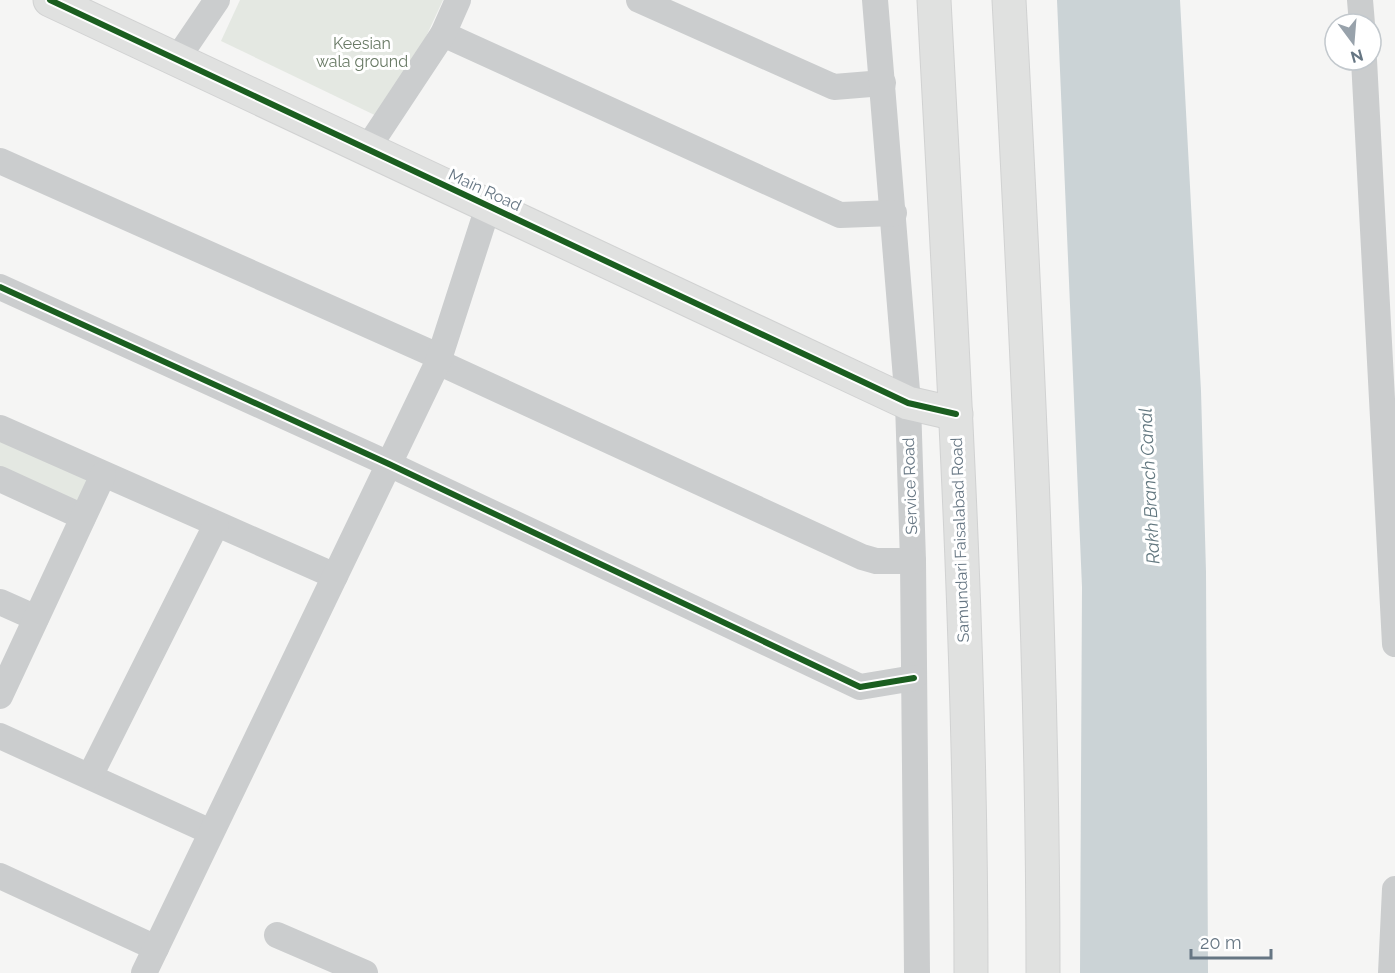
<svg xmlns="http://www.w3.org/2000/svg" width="1395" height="973" font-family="Raleway,sans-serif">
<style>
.green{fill:#e4e8e2}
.water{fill:#cbd3d6}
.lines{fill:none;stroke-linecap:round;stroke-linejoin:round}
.secondary-casing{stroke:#d1d2d2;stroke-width:35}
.primary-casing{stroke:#d1d2d2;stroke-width:35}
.street{stroke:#cbcdce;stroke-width:26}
.secondary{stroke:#e0e1e0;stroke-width:33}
.primary{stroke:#e0e1e0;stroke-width:33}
.cycleway-casing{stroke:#fff;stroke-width:10}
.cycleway{stroke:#1b5e20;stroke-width:6}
.labels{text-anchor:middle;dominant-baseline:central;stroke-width:6;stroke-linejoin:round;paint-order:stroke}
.park-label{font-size:16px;fill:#697a65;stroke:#fff}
.street-label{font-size:16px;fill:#667683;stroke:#fff}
.water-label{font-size:18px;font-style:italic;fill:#62777f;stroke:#fff}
</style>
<rect width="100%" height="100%" fill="#f5f5f4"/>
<g class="green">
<path d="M 240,0 L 443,0 L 387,121 L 221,41 Z"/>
<path d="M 0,433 L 96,477 L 79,507 L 0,471 Z"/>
</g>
<path class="water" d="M 1057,0 L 1180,0 L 1201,391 L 1206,572 L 1208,973 L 1080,973 L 1082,587 Z"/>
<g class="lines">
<defs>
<path id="secondary" d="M 50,0 L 908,403 L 956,414"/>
<g id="primary">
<path d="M 934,0 C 951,324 971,648 971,973"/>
<path d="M 1009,0 C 1026,324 1043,648 1043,973"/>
</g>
</defs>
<use href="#secondary" class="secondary-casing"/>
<use href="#primary" class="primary-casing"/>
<g class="street">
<path d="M 639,0 L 834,87 L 883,83"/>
<path d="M 875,0 L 908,403 L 913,561 L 917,973"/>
<path d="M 1360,0 L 1362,24"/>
<path d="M 443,34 L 840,215 L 894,213"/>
<path d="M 177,59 L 217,0"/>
<path d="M 1364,60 L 1395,644"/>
<path d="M 367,149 L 443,34 L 458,0"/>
<path d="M 0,161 L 440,357"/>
<path d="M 0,287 L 389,464 L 860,687 L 914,678"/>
<path d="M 438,362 L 862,557 L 876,561 L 913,561"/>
<path d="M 0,428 L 335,576"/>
<path d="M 0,479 L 83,517"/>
<path d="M 0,602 L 36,618"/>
<path d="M 0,696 L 103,475"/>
<path d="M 0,736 L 211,832"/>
<path d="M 90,776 L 216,525"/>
<path d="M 0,876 L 156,948"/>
<path d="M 277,935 L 365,973"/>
<path d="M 144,973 L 438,362 L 488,207"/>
<path d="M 1391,973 L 1395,889"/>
</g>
<use href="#secondary" class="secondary"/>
<use href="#primary" class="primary"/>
<defs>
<g id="cycleway">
<path d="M 50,0 L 908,403 L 956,414"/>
<path d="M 0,287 L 389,464 L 860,687 L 914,678"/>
</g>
</defs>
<use href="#cycleway" class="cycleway-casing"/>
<use href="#cycleway" class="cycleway"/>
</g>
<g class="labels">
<g class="park-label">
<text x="362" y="43">Keesian<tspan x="362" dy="18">wala ground</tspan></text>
</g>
<g class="street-label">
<text transform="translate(485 190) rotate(25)">Main Road</text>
<text transform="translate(910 486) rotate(-92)">Service Road</text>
<text transform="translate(960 540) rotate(-92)">Samundari Faisalabad Road</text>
</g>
<g class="water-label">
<text transform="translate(1149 486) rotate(-93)">Rakh Branch Canal</text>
</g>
</g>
<g transform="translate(1353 42) rotate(164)"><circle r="28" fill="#ffffff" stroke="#c2c8cd" stroke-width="1.5"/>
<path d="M0-4.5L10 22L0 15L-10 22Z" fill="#98a2ab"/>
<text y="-9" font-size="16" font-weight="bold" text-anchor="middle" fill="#667683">N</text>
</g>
<path d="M1191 949v9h80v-9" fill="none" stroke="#667683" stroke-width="3"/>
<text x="1200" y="949" font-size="18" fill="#667683" stroke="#ffffff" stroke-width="4.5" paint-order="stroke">20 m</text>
</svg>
